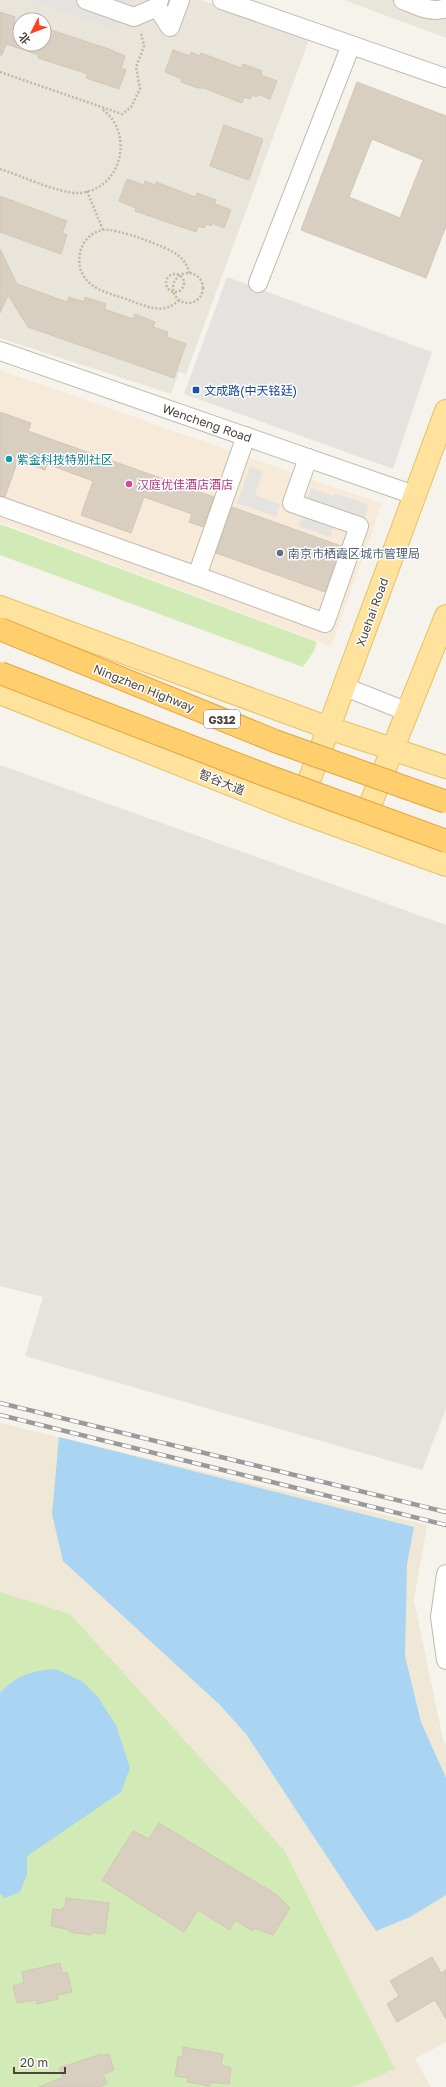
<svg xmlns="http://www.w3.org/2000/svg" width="446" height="2087" font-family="'Golos Text','Noto Sans SC',sans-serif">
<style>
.residential{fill:#eae5da;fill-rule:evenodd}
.commercial{fill:#f7ead8}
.industrial{fill:#e6e2dd}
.education{fill:#efe8d6}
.green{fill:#d2eab5}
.parking{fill:#e5e3e0}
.water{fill:#a9d4f2}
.building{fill:#d8cfc1;stroke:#d3c7b4;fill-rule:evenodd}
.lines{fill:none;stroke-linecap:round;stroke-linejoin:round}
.minor-casing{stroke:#c2bbae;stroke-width:20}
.major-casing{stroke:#e6c16a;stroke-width:24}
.path{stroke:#c4b79f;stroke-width:2.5;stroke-dasharray:2 2;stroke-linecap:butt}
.minor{stroke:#fff;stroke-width:18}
.major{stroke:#ffe39c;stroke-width:22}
.rail-casing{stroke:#9a9a9a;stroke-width:4.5}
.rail{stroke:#fff;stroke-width:3;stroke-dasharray:9;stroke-linecap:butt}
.highway-bridge-casing{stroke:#e0a43c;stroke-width:24;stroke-linecap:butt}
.highway-bridge{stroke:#ffcf6e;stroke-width:22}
.transit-dot{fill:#1a4fb4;stroke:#fff;stroke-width:1.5}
.culture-dot{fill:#0f9aa8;stroke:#fff;stroke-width:1.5}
.hotel-dot{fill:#d1479c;stroke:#fff;stroke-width:1.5}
.service-dot{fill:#5c6f8a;stroke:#fff;stroke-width:1.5}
.labels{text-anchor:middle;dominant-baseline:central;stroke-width:3;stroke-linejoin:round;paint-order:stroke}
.shield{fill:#fff;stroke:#817c74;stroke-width:1}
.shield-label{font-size:11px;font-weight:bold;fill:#4b4439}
.transit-label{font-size:12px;fill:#164399;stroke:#fff;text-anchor:start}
.street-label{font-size:12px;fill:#4b4439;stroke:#fff}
.culture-label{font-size:12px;fill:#0d838f;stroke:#fff;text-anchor:start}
.hotel-label{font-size:12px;fill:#b23c85;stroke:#fff;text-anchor:start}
.service-label{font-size:12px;fill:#4e5e75;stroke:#fff;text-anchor:start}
</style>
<rect width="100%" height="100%" fill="#f6f3ec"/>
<g class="residential">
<path d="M 0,0 L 201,0 L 310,37 L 186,374 L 179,372 L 171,394 L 0,338 ZM 20,20 L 44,20 L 44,44 L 20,44 Z"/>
<path d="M 344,0 L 446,0 L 446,38 Z"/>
</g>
<path class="commercial" d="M 0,370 L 382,504 L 331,646 L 0,522 Z"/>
<path class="industrial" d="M 0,765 L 446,925 L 446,1409 L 422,1470 L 25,1356 L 43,1297 L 0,1286 Z"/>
<path class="education" d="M 0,1423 L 427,1525 L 414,1601 L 443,1739 L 446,1746 L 446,2042 L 415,2059 L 431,2087 L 0,2087 Z"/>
<g class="green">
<path d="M 0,524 L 317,642 L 314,651 L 303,667 L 0,555 Z"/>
<path d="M 0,1592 L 70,1614 L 284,1850 L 395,2069 L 352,2087 L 0,2087 Z"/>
</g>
<g class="parking">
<path d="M 30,0 L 126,0 L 116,30 Z"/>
<path d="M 227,277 L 432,352 L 393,469 L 184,394 Z"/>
<path d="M 250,467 L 263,471 L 255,495 L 280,504 L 276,517 L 237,503 Z"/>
<path d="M 311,488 L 333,496 L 335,493 L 369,505 L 363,521 L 306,501 Z"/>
<path d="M 304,512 L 335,523 L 330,537 L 299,526 Z"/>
</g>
<g class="water">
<path d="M 59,1437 L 414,1527 L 407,1564 L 405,1656 L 421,1722 L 446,1778 L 446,1895 L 410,1917 L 376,1931 L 246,1734 L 220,1705 L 63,1561 L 52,1514 Z"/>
<path d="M 56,1669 L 83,1682 L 97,1696 L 116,1725 L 130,1768 L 121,1792 L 27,1856 L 27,1874 L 20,1892 L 5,1898 L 0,1894 L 0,1693 C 16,1675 32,1671 56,1669 Z"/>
</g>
<g class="building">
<path d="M 0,12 L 15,17 L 14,22 L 20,24 L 20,44 L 44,44 L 44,33 L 46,34 L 48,29 L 109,49 L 125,56 L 121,68 L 126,70 L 119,89 L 86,78 L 88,74 L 38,58 L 39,55 L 6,44 L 2,55 L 0,55 Z"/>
<path d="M 173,50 L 190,56 L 191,52 L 200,56 L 201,53 L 241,68 L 243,64 L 262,71 L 261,75 L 277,81 L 270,99 L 258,94 L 257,97 L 252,95 L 250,99 L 244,97 L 242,103 L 204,88 L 198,88 L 181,82 L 182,79 L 165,72 Z"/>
<path d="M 357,82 L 446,116 L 446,226 L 426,278 L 301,230 ZM 372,139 L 423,160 L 400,218 L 349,197 Z"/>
<path d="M 224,125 L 263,139 L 249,180 L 210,166 Z"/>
<path d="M 127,179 L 144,185 L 145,181 L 155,185 L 156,182 L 195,197 L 197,193 L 216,200 L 215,204 L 231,210 L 224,228 L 212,223 L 211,226 L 206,224 L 204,228 L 198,226 L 196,232 L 135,211 L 136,208 L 119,201 Z"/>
<path d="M 0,196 L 67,221 L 62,233 L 67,235 L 61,254 L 0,232 Z"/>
<path d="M 0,249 L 17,284 L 67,302 L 69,297 L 84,302 L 85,297 L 106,304 L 104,309 L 133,319 L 135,314 L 155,322 L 153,327 L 168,332 L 167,337 L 186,344 L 174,378 L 28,327 L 8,295 L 0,313 Z"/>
<path d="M 0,412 L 31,423 L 28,431 L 214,497 L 203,527 L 189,522 L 192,514 L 144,497 L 131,533 L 81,515 L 93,481 L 47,464 L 45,470 L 18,460 L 5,497 L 0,496 Z"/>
<path d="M 232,507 L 341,546 L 325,592 L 216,553 Z"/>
<path d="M 159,1823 L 277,1895 L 290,1908 L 273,1935 L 254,1928 L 253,1931 L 235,1920 L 230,1930 L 198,1910 L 184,1932 L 102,1880 L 133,1831 L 149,1839 Z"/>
<path d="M 66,1898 L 109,1903 L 105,1934 L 91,1932 L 91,1935 L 69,1932 L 69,1930 L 51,1926 L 53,1909 L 62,1910 L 62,1908 L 65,1908 Z"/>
<path d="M 432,1957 L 441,1973 L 446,1970 L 446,2019 L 435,2000 L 397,2022 L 387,2004 L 399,1996 L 390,1981 Z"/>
<path d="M 60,1963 L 62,1973 L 67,1972 L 72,1992 L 57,1995 L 58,1999 L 37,2004 L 36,2000 L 17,2003 L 13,1986 L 24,1983 L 22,1972 Z"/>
<path d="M 183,2047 L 223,2054 L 221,2065 L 231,2068 L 229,2084 L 210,2082 L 210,2086 L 187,2082 L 188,2078 L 175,2076 L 178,2056 L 182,2057 Z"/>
<path d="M 101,2054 L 102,2056 L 109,2054 L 114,2070 L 103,2074 L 107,2084 L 99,2087 L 39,2087 L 63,2077 L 59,2068 Z"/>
</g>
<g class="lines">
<defs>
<g id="minor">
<path d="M 86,0 L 134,17 L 157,7 L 159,0"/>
<path d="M 222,0 L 446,78"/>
<path d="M 403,0 C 416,5 432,14 446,8"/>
<path d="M 157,7 L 170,27 L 180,0"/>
<path d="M 258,283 L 351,45"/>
<path d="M 0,351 L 414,495"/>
<path d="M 246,436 L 197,576 L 325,623 L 359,526 L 292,503 L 308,458"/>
<path d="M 0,506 L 197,576"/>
<path d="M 345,687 L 408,712"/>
<path d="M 446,1574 L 440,1617 L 446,1660"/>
</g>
<g id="major">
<path d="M 0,607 L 329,728 L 446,767"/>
<path d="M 0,693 L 297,811 L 446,865"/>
<path d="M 299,808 L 446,411"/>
<path d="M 360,830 L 446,616"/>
</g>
</defs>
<use href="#minor" class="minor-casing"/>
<use href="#major" class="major-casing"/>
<g class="path">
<path d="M 0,72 L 122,114 L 131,107 L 140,89 L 136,67 L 144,46 L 141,33"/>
<path d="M 0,169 C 19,175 60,194 79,193 C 122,190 135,133 102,109"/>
<path d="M 87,191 L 103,230"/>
<circle cx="188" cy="288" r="15"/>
<circle cx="175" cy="283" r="9"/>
<path d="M 179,300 C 164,315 148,307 131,301 C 119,296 103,293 92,285 C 71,270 77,236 102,230 C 114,227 169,247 179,256 C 185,261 188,267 190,274"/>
</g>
<use href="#minor" class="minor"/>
<use href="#major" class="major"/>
<defs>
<g id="rail">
<path d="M 0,1403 L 446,1512"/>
<path d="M 0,1415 L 446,1525"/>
</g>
</defs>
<use href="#rail" class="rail-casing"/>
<use href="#rail" class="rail"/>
<defs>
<g id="highway-bridge">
<path d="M 0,629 L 275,741 L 446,802"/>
<path d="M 0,673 L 265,775 L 446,841"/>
</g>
</defs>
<use href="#highway-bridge" class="highway-bridge-casing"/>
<use href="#highway-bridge" class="highway-bridge"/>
</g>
<rect class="transit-dot" x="192" y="386" width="8" height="8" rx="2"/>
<circle class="culture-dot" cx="9" cy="459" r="4"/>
<circle class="hotel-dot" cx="129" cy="484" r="4"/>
<circle class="service-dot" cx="280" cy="553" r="4"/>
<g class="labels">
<rect class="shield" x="204" y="710" width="36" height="18" rx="3"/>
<g class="shield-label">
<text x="222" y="719">G312</text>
</g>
<g class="transit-label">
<text x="204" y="390">文成路(中天铭廷)</text>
</g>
<g class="street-label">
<text transform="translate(207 423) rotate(19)">Wencheng Road</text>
<text transform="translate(372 612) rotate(-70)">Xuehai Road</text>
<text transform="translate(144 688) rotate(22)">Ningzhen Highway</text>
<text transform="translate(222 782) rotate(22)">智谷大道</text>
</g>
<g class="culture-label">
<text x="17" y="459">紫金科技特别社区</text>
</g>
<g class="hotel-label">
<text x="137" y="484">汉庭优佳酒店酒店</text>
</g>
<g class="service-label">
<text x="288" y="553">南京市栖霞区城市管理局</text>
</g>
</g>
<g transform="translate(32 32) rotate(228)"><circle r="19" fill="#ffffff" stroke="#b7b4b0"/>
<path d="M0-3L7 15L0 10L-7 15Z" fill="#fc3f1d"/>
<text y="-6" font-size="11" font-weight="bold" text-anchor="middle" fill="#4b4439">北</text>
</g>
<path d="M14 2067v6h51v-6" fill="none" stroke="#4b4439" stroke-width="2"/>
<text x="20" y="2067" font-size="12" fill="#4b4439" stroke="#ffffff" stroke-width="3" paint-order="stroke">20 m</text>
</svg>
